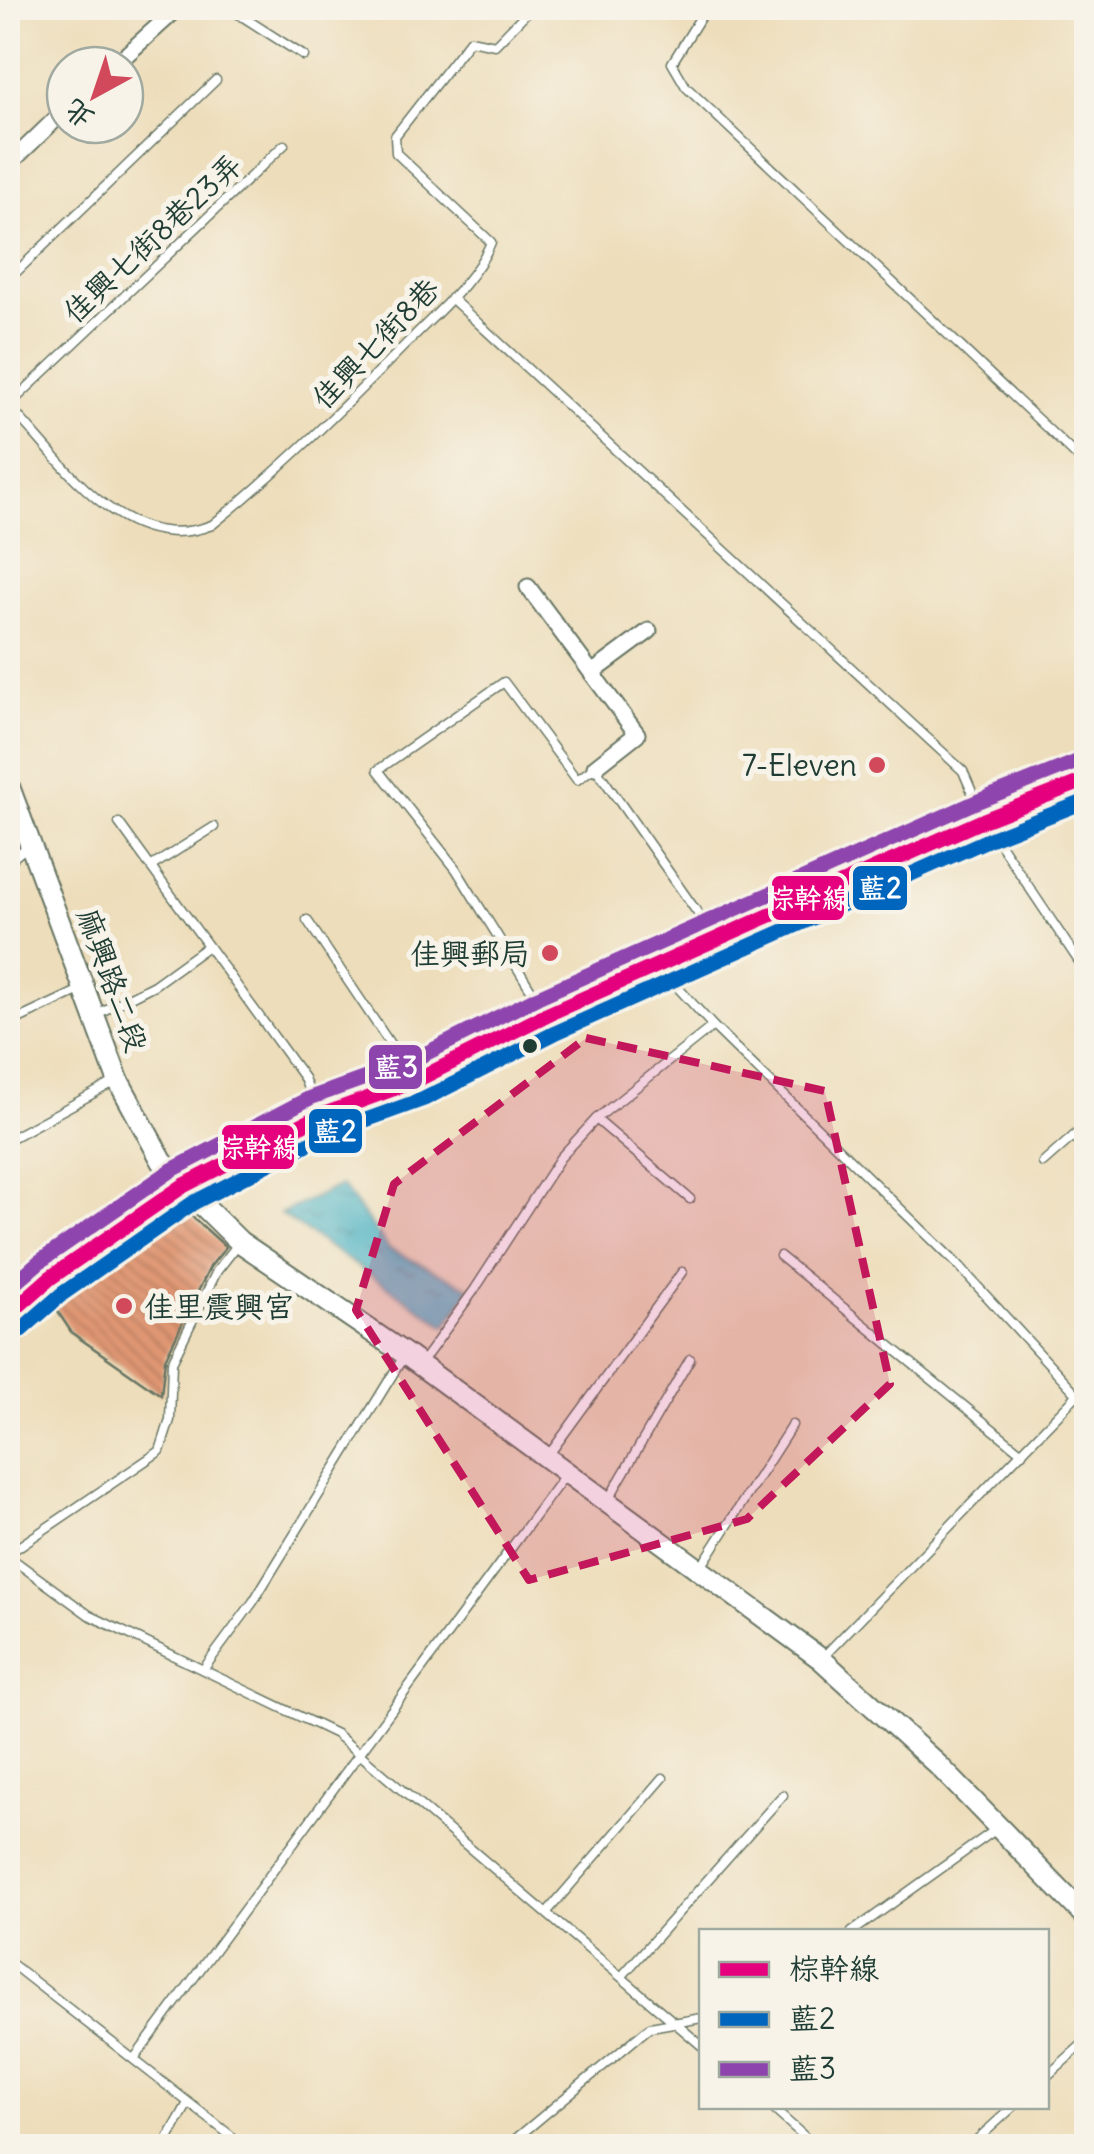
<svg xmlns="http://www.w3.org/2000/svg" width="1094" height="2154" font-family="Delius,'LXGW WenKai TC',sans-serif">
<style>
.water{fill:url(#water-ripples);stroke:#30767a;stroke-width:2.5}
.building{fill:url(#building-back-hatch)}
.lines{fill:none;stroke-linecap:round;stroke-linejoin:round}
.service-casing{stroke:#677563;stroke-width:11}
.minor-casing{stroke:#677563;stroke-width:19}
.tertiary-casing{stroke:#677563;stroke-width:24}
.primary-casing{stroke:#677563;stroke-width:29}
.service{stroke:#fff;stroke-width:8}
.minor{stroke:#fff;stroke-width:15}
.tertiary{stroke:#fff;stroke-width:20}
.primary{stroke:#fff;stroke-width:25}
.bus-1-casing{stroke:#f7f3e8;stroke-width:22}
.bus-2-casing{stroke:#f7f3e8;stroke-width:22}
.bus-3-casing{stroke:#f7f3e8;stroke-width:22}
.bus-1{stroke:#e5007d;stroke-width:15}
.bus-2{stroke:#0065bd;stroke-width:15}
.bus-3{stroke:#8e44ad;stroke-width:15}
.marked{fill:#c2185b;fill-opacity:0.2;stroke:#c2185b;stroke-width:8;stroke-dasharray:20 12;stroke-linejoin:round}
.poi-dot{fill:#d1495b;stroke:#f7f3e8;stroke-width:4}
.bus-dot{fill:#1f3d34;stroke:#f7f3e8;stroke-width:4}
.labels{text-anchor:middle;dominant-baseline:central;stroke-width:10;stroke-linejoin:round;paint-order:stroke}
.street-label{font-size:30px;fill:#1f3d34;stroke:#f7f3e8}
.poi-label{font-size:30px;fill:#1f3d34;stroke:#f7f3e8;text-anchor:end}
.line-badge{stroke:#f7f3e8;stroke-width:4}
.badge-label{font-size:28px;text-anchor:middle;font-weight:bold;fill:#fff}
</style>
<defs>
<pattern id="water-ripples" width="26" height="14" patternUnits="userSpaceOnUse" patternTransform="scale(2.5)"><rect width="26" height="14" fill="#42aec0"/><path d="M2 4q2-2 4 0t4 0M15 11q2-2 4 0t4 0" fill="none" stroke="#378f9d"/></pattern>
<pattern id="building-back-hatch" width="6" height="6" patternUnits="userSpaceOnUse" patternTransform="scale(2.5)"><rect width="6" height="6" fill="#e09773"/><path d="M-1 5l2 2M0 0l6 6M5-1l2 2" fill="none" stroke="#b57c5f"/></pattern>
</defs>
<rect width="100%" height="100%" fill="#f7f3e8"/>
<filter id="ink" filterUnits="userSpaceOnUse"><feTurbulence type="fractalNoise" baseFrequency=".01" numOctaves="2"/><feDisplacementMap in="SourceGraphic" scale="20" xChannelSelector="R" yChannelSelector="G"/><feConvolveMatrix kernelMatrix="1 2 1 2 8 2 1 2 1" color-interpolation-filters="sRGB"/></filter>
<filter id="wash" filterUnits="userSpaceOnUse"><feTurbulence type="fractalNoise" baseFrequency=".0048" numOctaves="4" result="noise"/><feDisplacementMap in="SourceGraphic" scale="40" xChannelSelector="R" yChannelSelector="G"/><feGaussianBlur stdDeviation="2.25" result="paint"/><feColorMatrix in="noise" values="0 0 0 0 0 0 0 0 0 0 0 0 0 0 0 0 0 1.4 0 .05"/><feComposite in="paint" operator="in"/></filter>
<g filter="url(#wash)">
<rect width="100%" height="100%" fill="#edddba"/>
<path class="water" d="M 341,1185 L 389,1249 L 471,1288 L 446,1326 L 280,1214 Z"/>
<g id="blocks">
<path class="building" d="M 189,1214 L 226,1247 L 210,1267 L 165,1359 L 161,1395 L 72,1333 L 50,1300 Z"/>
</g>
</g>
<g filter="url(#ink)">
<use href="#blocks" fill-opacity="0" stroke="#677563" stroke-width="2.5"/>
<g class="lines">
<defs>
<g id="service">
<path d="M 229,8 L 304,56"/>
<path d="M 706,8 L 672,63 L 686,87 L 1086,465"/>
<path d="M 8,280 L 216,80"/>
<path d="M 451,298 L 963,771 L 984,820 L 1086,972"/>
<path d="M 8,405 C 63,461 122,559 212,525 C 284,467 349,402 414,336 C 441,309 477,278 491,242 L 396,153 L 395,136 L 470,40 L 495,45 L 531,8"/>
<path d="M 8,406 L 284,145"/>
<path d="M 119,823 L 304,1078 L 317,1112"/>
<path d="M 8,862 L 28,846"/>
<path d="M 152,866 L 214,827"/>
<path d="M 307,920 L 413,1078"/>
<path d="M 661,969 L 713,1026 L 955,1262 L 1086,1404"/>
<path d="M 544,1011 L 456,869 L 378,770 L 504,682 L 577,780 L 595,767 L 713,935"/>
<path d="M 97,1014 L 154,985 L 208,946"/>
<path d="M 8,1024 L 80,990"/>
<path d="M 596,1119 L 690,1199"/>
<path d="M 8,1140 L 118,1080"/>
<path d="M 1043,1163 L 1086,1125"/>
<path d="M 780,1256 L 1022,1453"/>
<path d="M 422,1362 L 475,1289 L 560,1158 L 596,1119 L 713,1026"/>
<path d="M 548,1456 L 682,1272"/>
<path d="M 608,1500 L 690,1359"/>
<path d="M 8,1554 L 160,1451 L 170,1420 L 172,1362 L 217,1271 L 238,1244"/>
<path d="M 8,1556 L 89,1615 L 336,1734 L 702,2046"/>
<path d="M 701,1567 L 792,1425"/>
<path d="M 824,1656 L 1077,1395"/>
<path d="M 205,1667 L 253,1602 L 404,1356"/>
<path d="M 547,1912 L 663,1778"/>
<path d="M 852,1932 L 995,1830"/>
<path d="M 8,1961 L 244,2146"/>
<path d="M 622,1976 L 783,1795"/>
<path d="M 134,2059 L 565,1475"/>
<path d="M 1046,2077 L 1086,2041"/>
<path d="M 770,2106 L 815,2146"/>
<path d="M 164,2146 L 188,2103"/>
<path d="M 507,2146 L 650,2027 L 702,2018"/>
<path d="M 970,2146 L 1014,2106"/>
</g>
<g id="minor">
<path d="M 115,65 L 178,8"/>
<path d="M 8,165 L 65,110"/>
<path d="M 528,587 L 637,734 L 595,767"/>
<path d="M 592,673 L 649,631"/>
</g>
<path id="tertiary" d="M 8,784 L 118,1080 L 162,1161 L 183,1186 L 240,1242 L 405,1354 L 821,1659 L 939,1766 L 1086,1917"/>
<path id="primary" d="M 8,1315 L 50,1278 L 183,1186 L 319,1116 L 415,1081 L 546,1015 L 984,820 L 1086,780"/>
</defs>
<use href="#service" class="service-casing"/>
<use href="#minor" class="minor-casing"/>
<use href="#tertiary" class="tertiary-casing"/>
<use href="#primary" class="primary-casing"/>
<use href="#service" class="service"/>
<use href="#minor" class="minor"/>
<use href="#tertiary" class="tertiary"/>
<use href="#primary" class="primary"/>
<defs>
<path id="bus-1" d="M 8,1315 L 50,1278 L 183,1186 L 319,1116 L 415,1081 L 546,1015 L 984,820 L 1086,780"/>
<path id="bus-2" d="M 21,1330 L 62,1294 L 193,1203 L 327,1134 L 424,1099 L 555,1033 L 992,838 L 1086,801"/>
<path id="bus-3" d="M 8,1289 L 39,1262 L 172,1170 L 310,1098 L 407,1063 L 538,997 L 976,802 L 1079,761"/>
</defs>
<use href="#bus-1" class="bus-1-casing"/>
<use href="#bus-2" class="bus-2-casing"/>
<use href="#bus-3" class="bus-3-casing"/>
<use href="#bus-1" class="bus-1"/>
<use href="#bus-2" class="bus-2"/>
<use href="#bus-3" class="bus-3"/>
</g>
</g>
<path class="marked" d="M 586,1038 L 825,1091 L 890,1384 L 747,1519 L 529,1580 L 356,1310 L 394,1184 Z"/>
<g class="poi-dot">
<circle cx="877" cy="765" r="10"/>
<circle cx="550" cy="953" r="10"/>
<circle cx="124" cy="1306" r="10"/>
</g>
<circle class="bus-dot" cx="530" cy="1046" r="9"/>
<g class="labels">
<g class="street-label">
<text transform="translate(152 238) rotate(-43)">佳興七街8巷23弄</text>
<text transform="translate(375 343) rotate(-46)">佳興七街8巷</text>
<text transform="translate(113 980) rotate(70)">麻興路二段</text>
</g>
<g class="poi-label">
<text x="857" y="765">7-Eleven</text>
<text x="530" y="953">佳興郵局</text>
<text x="144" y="1306" text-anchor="start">佳里震興宮</text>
</g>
</g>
<g class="line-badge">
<rect x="851" y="864" width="58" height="48" rx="10" fill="#0065bd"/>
<rect x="770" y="874" width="76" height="48" rx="10" fill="#e5007d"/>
<rect x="367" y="1043" width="57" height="48" rx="10" fill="#8e44ad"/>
<rect x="307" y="1107" width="57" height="48" rx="10" fill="#0065bd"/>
<rect x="220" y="1123" width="76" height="48" rx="10" fill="#e5007d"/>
</g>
<g class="badge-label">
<text x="880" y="898">藍2</text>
<text x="808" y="908">棕幹線</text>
<text x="396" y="1077">藍3</text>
<text x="335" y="1141">藍2</text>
<text x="258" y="1157">棕幹線</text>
</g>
<rect width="1094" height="2154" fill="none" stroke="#f7f3e8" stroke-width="40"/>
<rect x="699" y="1929" width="350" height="180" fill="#f7f3e8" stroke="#a1aaa0" stroke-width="2.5"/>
<rect x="719" y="1962" width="50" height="15" fill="#e5007d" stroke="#a1aaa0" stroke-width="2.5"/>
<text x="789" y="1979" font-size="30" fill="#1f3d34">棕幹線</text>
<rect x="719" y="2012" width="50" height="15" fill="#0065bd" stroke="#a1aaa0" stroke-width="2.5"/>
<text x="789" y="2029" font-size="30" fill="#1f3d34">藍2</text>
<rect x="719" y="2062" width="50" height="15" fill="#8e44ad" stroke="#a1aaa0" stroke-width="2.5"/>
<text x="789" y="2079" font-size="30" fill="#1f3d34">藍3</text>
<g transform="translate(95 95) rotate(220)"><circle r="48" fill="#f7f3e8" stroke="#a1aaa0" stroke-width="2.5"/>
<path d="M0-8L18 38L0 25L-18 38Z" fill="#d1495b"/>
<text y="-15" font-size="28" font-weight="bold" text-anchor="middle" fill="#1f3d34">北</text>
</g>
</svg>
